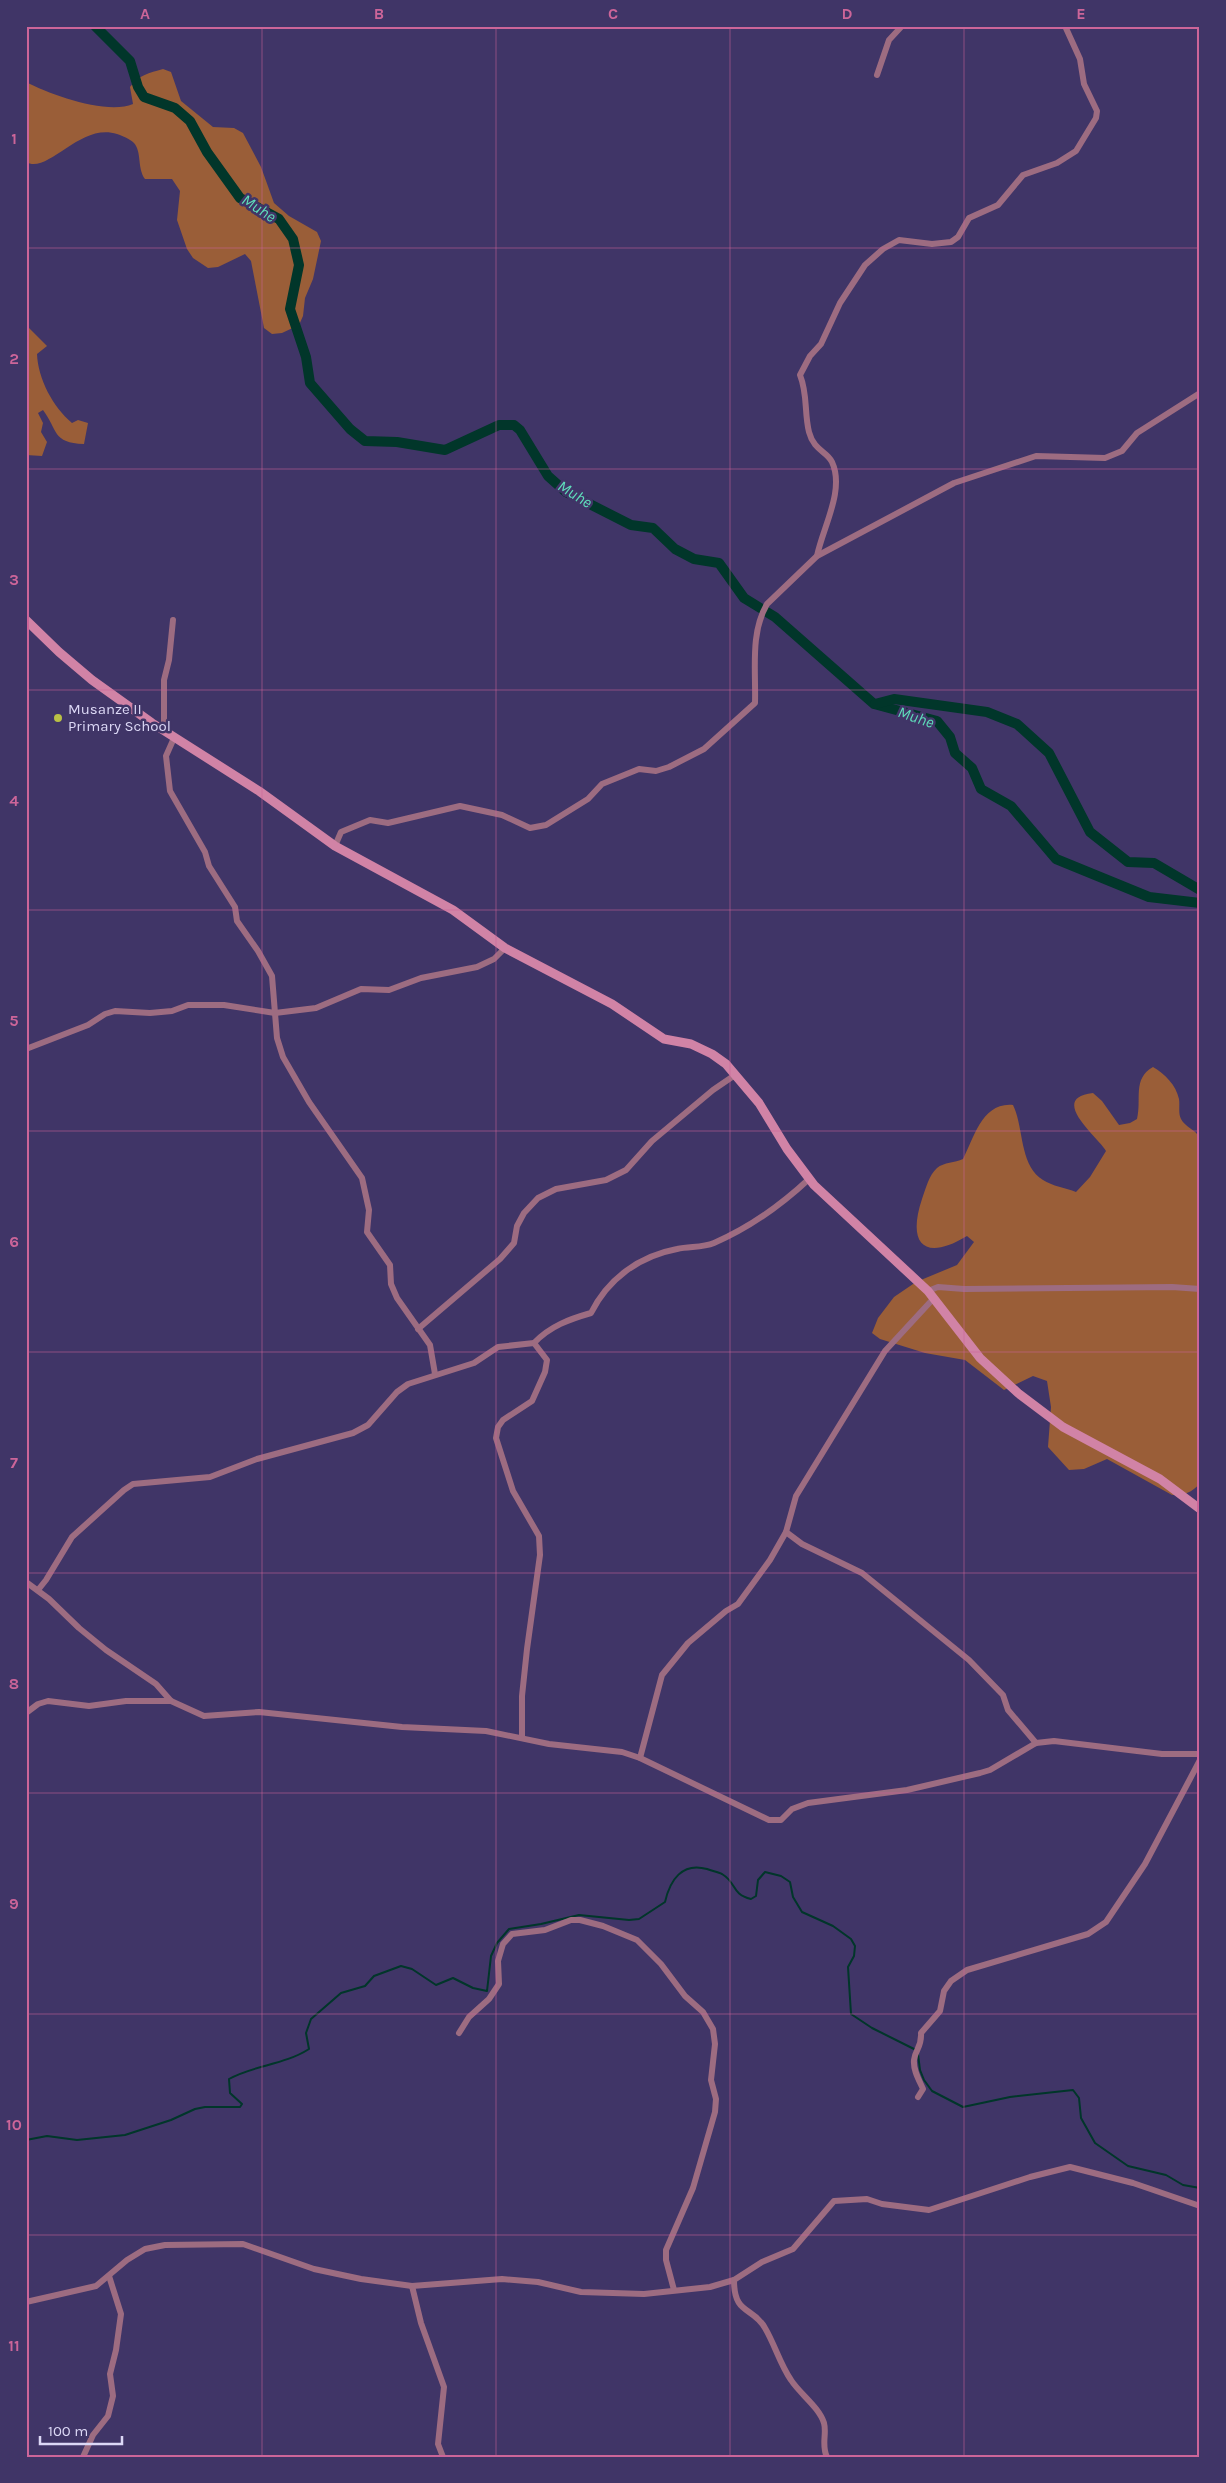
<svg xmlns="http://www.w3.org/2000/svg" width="1226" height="2483" font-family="Karla,sans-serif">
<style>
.forest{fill:#9a5e38}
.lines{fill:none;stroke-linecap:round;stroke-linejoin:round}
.stream{stroke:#01362a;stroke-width:2}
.river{stroke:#01362a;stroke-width:10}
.minor{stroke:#9d6c81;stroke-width:6}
.secondary{stroke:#d183a6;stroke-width:9}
.grid{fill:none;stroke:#cc6599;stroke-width:1;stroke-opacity:0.55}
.poi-dot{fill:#bac045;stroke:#403567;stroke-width:2}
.labels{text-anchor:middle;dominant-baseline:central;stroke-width:5;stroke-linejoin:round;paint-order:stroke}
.poi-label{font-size:15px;fill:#dcd8f6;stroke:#403567;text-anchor:start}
.water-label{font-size:16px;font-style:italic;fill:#5fdebb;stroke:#403567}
.neatline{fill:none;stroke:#cc6599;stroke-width:2}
.grid-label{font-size:16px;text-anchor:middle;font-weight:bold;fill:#cc6599}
</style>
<rect width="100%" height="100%" fill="#403567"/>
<g class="forest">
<path d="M 163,69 L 171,72 L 181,101 L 213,127 L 234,128 L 243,133 L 261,167 L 274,203 L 289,216 L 317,232 L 321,241 L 313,279 L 305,298 L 303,316 L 299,325 L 282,333 L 272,334 L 264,328 L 251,261 L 245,254 L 218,267 L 208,268 L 193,258 L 187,249 L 177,220 L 180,191 L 172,179 L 145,179 C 137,168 142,152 134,143 C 130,139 123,136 117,134 C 80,122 48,175 26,162 L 26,82 C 51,95 107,115 133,104 L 130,87 C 139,75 149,73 163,69 Z"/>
<path d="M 26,325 L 47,346 L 37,354 C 38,379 53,407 72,423 L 78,420 L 88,423 L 84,444 C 52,443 58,430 43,410 L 38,413 L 43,423 L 41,432 L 47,442 L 42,456 L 26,455 Z"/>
<path d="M 1153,1067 C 1165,1074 1176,1085 1179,1099 C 1180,1106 1178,1113 1181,1119 C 1185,1127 1195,1129 1200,1138 L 1200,1483 C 1192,1493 1184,1495 1172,1495 L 1107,1459 L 1084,1469 L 1069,1470 L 1048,1447 L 1051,1407 L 1047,1381 L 1033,1376 L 1004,1390 L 965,1360 L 925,1353 L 880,1339 L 872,1333 L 878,1318 L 894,1297 L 916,1282 L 957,1265 L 974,1242 L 967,1236 C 924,1262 907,1244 922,1199 C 926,1188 929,1175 937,1168 C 944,1162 955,1163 963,1159 C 974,1138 982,1102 1013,1105 C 1024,1127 1019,1165 1043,1180 C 1052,1186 1066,1188 1076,1192 L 1090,1177 L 1106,1151 C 1099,1138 1047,1098 1093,1093 L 1102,1101 L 1119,1125 L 1130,1123 L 1137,1119 C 1142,1099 1132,1079 1153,1067 Z"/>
</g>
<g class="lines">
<g class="stream">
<path d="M 918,2054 L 920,2070 L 924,2080 L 932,2091 L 963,2107 L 1010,2097 L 1073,2090 L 1079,2098 L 1081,2118 L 1095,2143 L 1128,2166 L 1166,2175 L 1183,2185 L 1200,2188"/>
<path d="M 26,2140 L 47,2136 L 77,2140 L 125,2135 L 171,2120 L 195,2109 L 205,2107 L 240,2107 L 242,2104 L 230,2093 L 229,2079 C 254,2065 284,2065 309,2049 L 306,2033 L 311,2019 L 341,1993 L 365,1986 L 374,1976 L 401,1966 L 412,1969 L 436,1985 L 453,1978 L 473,1988 L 487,1991 L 491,1956 L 497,1943 L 509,1929 L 541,1924 L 579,1915 L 629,1920 L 639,1919 L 665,1902 C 670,1880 682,1862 707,1869 C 712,1871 718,1872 722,1874 C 737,1883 731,1894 751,1899 L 756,1896 L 758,1880 L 765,1872 L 781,1876 L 790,1882 L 793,1897 L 802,1912 L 833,1926 L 851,1939 L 855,1946 L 854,1956 L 848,1967 L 851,2014 L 872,2028 L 916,2050"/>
</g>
<g class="river">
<path d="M 95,26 L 130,61 L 138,87 L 144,97 L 175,108 L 190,121 L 207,152 L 240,198 L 279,219 L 293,239 L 299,265 L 290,309 L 306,357 L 310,383 L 350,429 L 365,441 L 397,442 L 445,450 L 499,425 L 514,425 L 520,430 L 548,476 L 566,492 L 631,525 L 653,528 L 675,549 L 694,559 L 719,563 L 744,598 L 775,617 L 874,704 L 937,721 L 950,737 L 955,753 L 972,768 L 981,789 L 1011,806 L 1056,859 L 1149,897 L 1200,903"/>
<path d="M 875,704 L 894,699 L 987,712 L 1017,724 L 1049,753 L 1090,832 L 1128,862 L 1154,863 L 1200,890"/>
</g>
<g class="minor">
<path d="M 877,75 L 889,40 L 902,26"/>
<path d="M 817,556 C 823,527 845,490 832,462 C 827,451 814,451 809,432 C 804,412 808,395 800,375 L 810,356 L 821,344 L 840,303 L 865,265 L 883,249 L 899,240 L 932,244 L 951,242 L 958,237 L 969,218 L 998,205 L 1023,175 L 1057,163 L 1076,151 L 1096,118 L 1097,111 L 1084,84 L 1080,59 L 1065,26"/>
<path d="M 164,730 L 164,680 L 169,660 L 173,620"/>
<path d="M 174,738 L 166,756 L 170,791 L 205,852 L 209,866 L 235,907 L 237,921 L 258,951 L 272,976 L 277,1038 L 283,1057 L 309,1102 L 362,1178 L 369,1210 L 367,1232 L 390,1265 L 391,1284 L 397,1298 L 430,1345 L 435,1374"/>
<path d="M 335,846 L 341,832 L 370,820 L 388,823 L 460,806 L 502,815 L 530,828 L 546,825 L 588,799 L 602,784 L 639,769 L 656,771 L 669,767 L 704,749 L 755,703 C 756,670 750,633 767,604 L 817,556 L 954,483 L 1036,456 L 1105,458 L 1122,451 L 1137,433 L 1200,393"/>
<path d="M 26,1049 L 88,1025 L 105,1014 L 115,1011 L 150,1013 L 172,1011 L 188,1005 L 224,1005 L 275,1013 L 316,1008 L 361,989 L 389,990 L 421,978 L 477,967 L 494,959 L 505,948"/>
<path d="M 928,1291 L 938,1287 L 964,1289 L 1172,1287 L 1200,1289"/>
<path d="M 418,1329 L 500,1259 L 514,1243 L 517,1226 L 524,1213 L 538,1198 L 556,1189 L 606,1180 L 626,1170 L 652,1141 L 713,1090 L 735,1075"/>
<path d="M 786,1532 L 802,1544 L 862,1573 L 969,1660 L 1003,1695 L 1008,1710 L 1036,1743"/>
<path d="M 26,1582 L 49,1599 L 79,1628 L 106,1650 L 156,1684 L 171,1701 L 204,1716 L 259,1712 L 402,1727 L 486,1731 L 549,1744 L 622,1752 L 640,1758 L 769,1820 L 781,1820 L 792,1809 L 808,1803 L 907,1790 L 980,1773 L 990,1770 L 1036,1743 L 1054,1741 L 1162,1754 L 1200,1754"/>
<path d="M 38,1590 L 46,1580 L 72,1537 L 124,1490 L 133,1484 L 210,1477 L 257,1459 L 353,1433 L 368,1425 L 397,1392 L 408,1384 L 474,1363 L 498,1347 L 534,1343 C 550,1326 570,1319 591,1313 C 608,1279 639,1256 677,1249 C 690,1246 702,1248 714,1243 C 751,1227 780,1206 809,1179"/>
<path d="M 26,1713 L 38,1704 L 48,1701 L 89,1706 L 126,1701 L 171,1701"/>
<path d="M 522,1738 L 522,1696 L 527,1649 L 540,1555 L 539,1536 L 513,1491 L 496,1438 L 498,1427 L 503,1420 L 532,1401 L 545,1372 L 547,1360 L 534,1343"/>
<path d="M 640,1758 L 662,1675 L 688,1643 L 726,1611 L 738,1604 L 770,1560 L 786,1532 L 796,1496 L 885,1351 L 933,1299"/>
<path d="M 459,2033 L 469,2017 L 489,1999 L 499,1984 L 498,1961 L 503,1944 L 512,1934 L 545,1930 L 571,1920 L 580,1920 L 603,1926 L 637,1940 L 661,1964 L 685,1996 L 703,2012 L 713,2029 L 715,2044 L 711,2080 L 716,2099 L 715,2112 L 693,2188 L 666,2250 L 666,2260 L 674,2290"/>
<path d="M 918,2097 L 923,2089 C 919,2080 913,2070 914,2060 C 915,2050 922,2047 921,2033 L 940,2011 L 944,1991 L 951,1981 L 967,1970 L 1088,1934 L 1106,1922 L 1145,1864 L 1200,1760"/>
<path d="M 734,2280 C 734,2316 753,2306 765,2328 C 775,2345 780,2364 791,2380 C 800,2394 819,2407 824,2423 C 827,2434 821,2445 827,2457"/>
<path d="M 412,2286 L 421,2323 L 444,2387 L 438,2444 L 443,2457"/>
<path d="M 26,2302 L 96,2286 L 127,2260 L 145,2249 L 165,2245 L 243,2244 L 314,2269 L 361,2279 L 412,2286 L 502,2279 L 538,2282 L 581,2292 L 644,2294 L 710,2287 L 734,2280 L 762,2262 L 793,2249 L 834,2201 L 867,2199 L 882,2204 L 929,2210 L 1030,2177 L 1070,2167 L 1133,2183 L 1200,2206"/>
<path d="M 83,2457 L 93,2435 L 108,2416 L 113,2396 L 110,2374 L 116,2350 L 121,2314 L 109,2276"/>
</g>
<path class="secondary" d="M 26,620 L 59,652 L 92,680 L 152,723 L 259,791 L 335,846 L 453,910 L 505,948 L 612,1004 L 664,1039 L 691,1044 L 712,1054 L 726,1064 L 759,1103 L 787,1149 L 814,1185 L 928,1291 L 980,1358 L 1018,1393 L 1063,1427 L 1160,1479 L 1200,1509"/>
</g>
<path class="grid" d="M 262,26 L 262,2457M 496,26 L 496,2457M 730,26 L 730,2457M 964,26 L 964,2457M 26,248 L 1200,248M 26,469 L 1200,469M 26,690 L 1200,690M 26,910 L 1200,910M 26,1131 L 1200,1131M 26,1352 L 1200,1352M 26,1573 L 1200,1573M 26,1793 L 1200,1793M 26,2014 L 1200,2014M 26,2235 L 1200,2235"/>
<circle class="poi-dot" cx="58" cy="718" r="5"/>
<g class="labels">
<g class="poi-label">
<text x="68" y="709">Musanze II<tspan x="68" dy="17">Primary School</tspan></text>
</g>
<g class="water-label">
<text transform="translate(259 208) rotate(33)">Muhe</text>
<text transform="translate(575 494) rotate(32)">Muhe</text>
<text transform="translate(916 717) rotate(19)">Muhe</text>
</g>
</g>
<rect width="1226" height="2483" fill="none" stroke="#403567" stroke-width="55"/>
<path d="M40 2436v8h82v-8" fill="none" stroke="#dcd8f6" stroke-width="2.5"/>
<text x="48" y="2436" font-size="15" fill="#dcd8f6" stroke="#403567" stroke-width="4" paint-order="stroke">100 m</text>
<rect x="28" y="28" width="1170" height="2428" class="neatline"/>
<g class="grid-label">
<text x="145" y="19">A</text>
<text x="379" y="19">B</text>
<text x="613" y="19">C</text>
<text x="847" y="19">D</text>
<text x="1081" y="19">E</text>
<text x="14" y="144">1</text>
<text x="14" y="364">2</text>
<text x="14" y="585">3</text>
<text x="14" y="806">4</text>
<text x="14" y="1026">5</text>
<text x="14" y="1247">6</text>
<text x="14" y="1468">7</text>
<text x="14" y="1689">8</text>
<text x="14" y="1909">9</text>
<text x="14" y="2130">10</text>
<text x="14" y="2351">11</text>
</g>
</svg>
